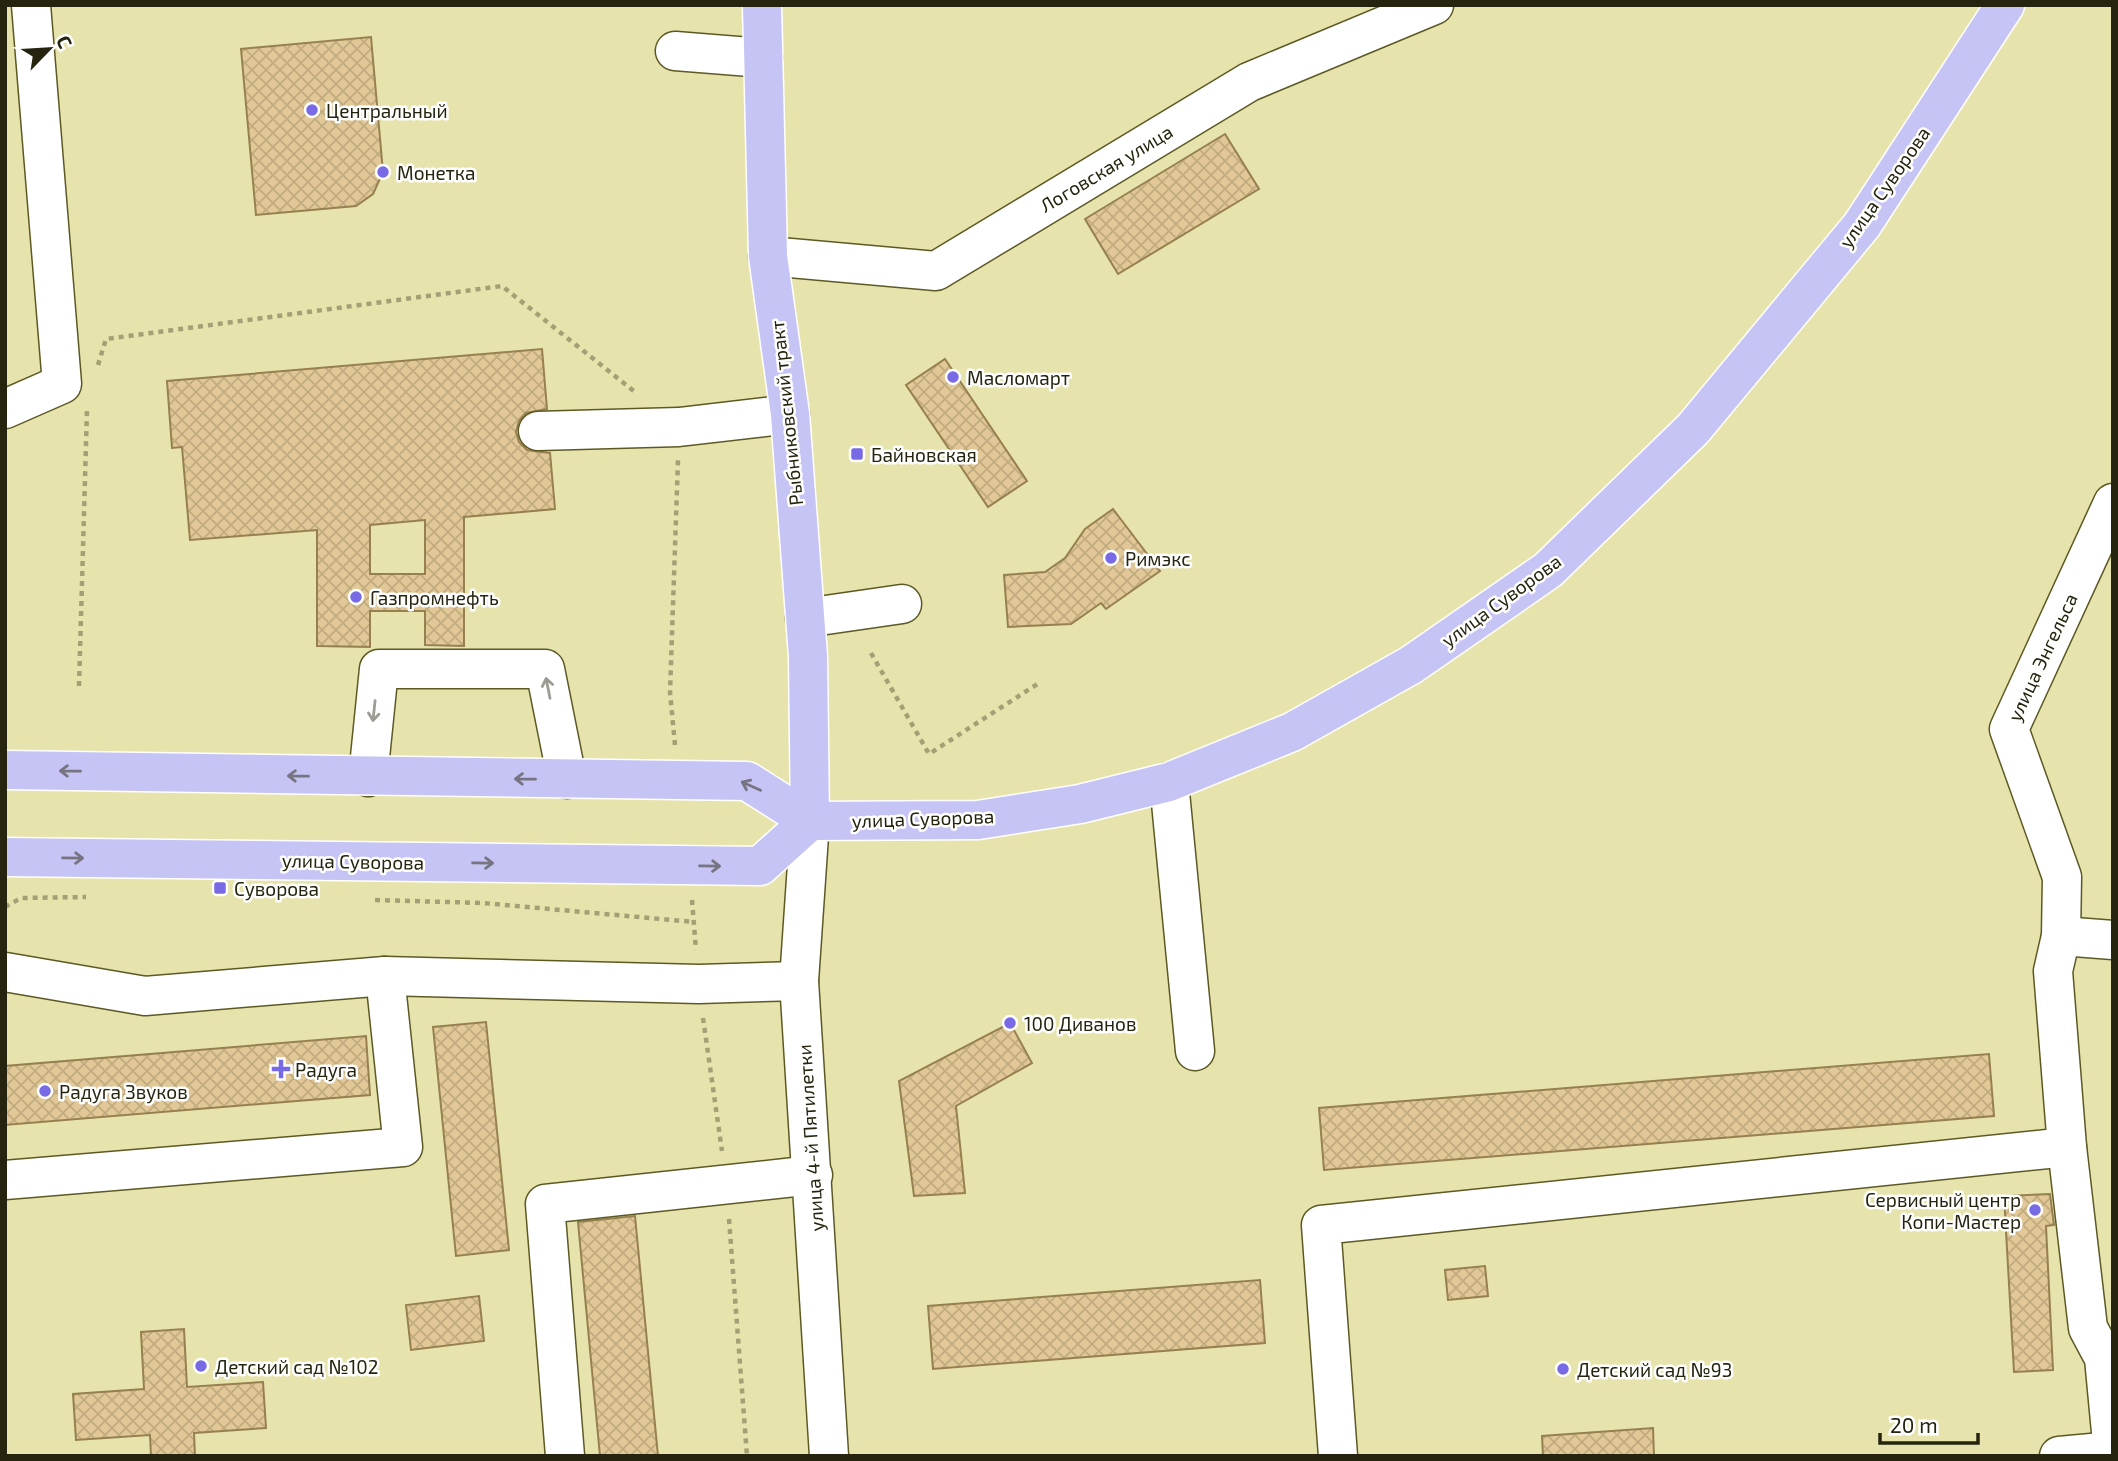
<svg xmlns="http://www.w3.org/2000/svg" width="2118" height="1461" font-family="'Exo 2',sans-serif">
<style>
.building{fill:url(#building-cross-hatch);stroke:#97804f;stroke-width:2;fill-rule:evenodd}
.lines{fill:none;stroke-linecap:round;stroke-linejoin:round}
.minor-casing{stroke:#5d5925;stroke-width:41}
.major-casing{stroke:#fff;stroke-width:41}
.path{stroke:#a4a075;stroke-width:4.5;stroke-dasharray:5 5;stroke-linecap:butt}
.minor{stroke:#fff;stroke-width:38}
.major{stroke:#c6c4f4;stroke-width:38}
.oneway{stroke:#9d9c93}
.oneway2{stroke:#767481}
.poi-dot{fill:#786ae5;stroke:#fff;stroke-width:2.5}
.labels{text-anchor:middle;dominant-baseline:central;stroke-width:5;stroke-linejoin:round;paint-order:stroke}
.poi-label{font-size:19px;fill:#26240e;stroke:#fff;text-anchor:start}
.street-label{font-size:19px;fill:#26240e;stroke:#fff}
</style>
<defs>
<pattern id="building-cross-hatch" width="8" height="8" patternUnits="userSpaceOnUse" patternTransform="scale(1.75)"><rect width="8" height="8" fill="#e1c896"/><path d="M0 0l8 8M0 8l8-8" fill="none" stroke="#c1ac80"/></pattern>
</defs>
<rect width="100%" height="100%" fill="#e7e3ac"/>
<g class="building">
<path d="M 371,37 L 383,172 L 373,194 L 356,206 L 256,215 L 241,49 Z"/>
<path d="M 1225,134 L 1259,189 L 1118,274 L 1085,219 Z"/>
<path d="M 542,349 L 547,409 L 526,413 L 519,421 L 516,432 L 519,442 L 527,450 L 550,453 L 555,509 L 464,517 L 464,646 L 425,645 L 425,611 L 370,611 L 370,647 L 317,646 L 317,530 L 190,540 L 182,447 L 172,448 L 167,381 ZM 425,520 L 425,574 L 370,574 L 370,525 Z"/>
<path d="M 945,359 L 1027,481 L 988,507 L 906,385 Z"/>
<path d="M 1113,509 L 1160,571 L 1106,609 L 1101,603 L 1071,624 L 1008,627 L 1004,575 L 1045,572 L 1065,558 L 1085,529 Z"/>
<path d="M 486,1022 L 509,1250 L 456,1256 L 433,1027 Z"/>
<path d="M 1010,1023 L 1032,1063 L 956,1106 L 965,1193 L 914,1196 L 899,1081 Z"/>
<path d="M 366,1036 L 370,1095 L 5,1125 L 5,1066 Z"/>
<path d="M 1989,1054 L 1994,1116 L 1324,1170 L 1319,1108 Z"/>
<path d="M 2050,1194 L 2054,1225 L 2046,1226 L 2053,1370 L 2014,1372 L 2004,1196 Z"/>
<path d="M 635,1216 L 658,1456 L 600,1456 L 578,1222 Z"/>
<path d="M 1485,1266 L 1488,1296 L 1448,1300 L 1445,1270 Z"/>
<path d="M 1260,1280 L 1265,1343 L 933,1369 L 928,1306 Z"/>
<path d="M 479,1296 L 484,1341 L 411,1350 L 406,1305 Z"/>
<path d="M 184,1329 L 187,1387 L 263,1382 L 266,1428 L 194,1433 L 195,1456 L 151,1456 L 150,1435 L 76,1440 L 73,1394 L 144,1389 L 141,1332 Z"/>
<path d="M 1653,1428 L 1654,1456 L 1543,1456 L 1542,1436 Z"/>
</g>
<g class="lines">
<defs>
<g id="minor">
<path d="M 675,51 L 763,58"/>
<path d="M 768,256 L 936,271 L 1249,82 L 1434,5"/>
<path d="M 5,409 L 62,384 L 31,5"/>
<path d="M 538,431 L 679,427 L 790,414"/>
<path d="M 2113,503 L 2009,729 L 2062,877 L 2061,936 L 2053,971 L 2067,1147 L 2088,1328 L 2104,1358 L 2113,1453"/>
<path d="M 805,618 L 902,604"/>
<path d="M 368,777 L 379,669 L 545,669 L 567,779"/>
<path d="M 1169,782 L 1195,1051"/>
<path d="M 810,821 L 799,981 L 829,1456"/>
<path d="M 2061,936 L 2113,940"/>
<path d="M 5,972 L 145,996 L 385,976 L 699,984 L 799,981"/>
<path d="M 5,1180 L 403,1147 L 385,976"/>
<path d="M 565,1456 L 545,1204 L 813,1175"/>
<path d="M 1338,1456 L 1321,1225 L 2067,1147"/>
<path d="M 2059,1456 L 2113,1451"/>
</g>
<g id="major">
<path d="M 762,5 L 768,256 L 790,414 L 808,656 L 810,821"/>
<path d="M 5,770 L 747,781 L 810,821 L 978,820 L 1080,804 L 1169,782 L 1292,732 L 1411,665 L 1548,570 L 1693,429 L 1862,225 L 2005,5"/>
<path d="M 5,857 L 760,866 L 810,821"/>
</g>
</defs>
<use href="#minor" class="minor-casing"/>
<use href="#major" class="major-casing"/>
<g class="path">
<path d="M 98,365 L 106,339 L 502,286 L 635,392"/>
<path d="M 871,653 L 929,754 L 1039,683"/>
<path d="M 79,686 L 87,410"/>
<path d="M 675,745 L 670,692 L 678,460"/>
<path d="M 375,900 L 483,903 L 694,922"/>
<path d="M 692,900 L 696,950"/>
<path d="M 5,907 L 21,898 L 86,897"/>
<path d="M 703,1018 L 722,1151"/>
<path d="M 729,1219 L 747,1456"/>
</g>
<use href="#minor" class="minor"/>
<use href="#major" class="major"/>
</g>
<defs><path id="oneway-shaft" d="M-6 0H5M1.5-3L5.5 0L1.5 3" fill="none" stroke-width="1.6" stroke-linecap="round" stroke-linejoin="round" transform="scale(1.75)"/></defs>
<g class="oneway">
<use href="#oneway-shaft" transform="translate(548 688) rotate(-101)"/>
<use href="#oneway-shaft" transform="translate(374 711) rotate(96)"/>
</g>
<g class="oneway2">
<use href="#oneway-shaft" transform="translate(70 771) rotate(-179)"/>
<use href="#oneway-shaft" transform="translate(298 776) rotate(-179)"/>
<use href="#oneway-shaft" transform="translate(525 779) rotate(-179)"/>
<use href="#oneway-shaft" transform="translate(751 786) rotate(-156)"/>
<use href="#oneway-shaft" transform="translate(73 858) rotate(1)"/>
<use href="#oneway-shaft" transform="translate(483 863) rotate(1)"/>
<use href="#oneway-shaft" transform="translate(710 866) rotate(1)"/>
</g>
<g class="poi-dot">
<circle cx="312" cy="110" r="7"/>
<circle cx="383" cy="172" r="7"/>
<circle cx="953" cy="377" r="7"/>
<rect x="850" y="447" width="14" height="14" rx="3.5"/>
<circle cx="1111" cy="558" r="7"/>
<circle cx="356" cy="597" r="7"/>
<rect x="213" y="881" width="14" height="14" rx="3.5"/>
<circle cx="1010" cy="1023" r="7"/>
<path d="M277.5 1058.5h7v7h7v7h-7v7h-7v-7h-7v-7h7z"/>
<circle cx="45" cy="1091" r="7"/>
<circle cx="2035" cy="1210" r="7"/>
<circle cx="201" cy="1366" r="7"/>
<circle cx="1563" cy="1369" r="7"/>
</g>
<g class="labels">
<g class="poi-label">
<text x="326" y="110">Центральный</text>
<text x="397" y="172">Монетка</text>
<text x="967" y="377">Масломарт</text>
<text x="871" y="454">Байновская</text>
<text x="1125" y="558">Римэкс</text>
<text x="370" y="597">Газпромнефть</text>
<text x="234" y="888">Суворова</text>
<text x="1024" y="1023">100 Диванов</text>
<text x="295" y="1069">Радуга</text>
<text x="59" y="1091">Радуга Звуков</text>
<text x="2021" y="1199" text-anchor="end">Сервисный центр<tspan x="2021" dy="22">Копи-Мастер</tspan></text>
<text x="215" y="1366">Детский сад №102</text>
<text x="1577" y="1369">Детский сад №93</text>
</g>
<g class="street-label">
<text transform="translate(1106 168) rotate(-31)">Логовская улица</text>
<text transform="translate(1884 187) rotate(-55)">улица Суворова</text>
<text transform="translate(786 413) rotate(-96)">Рыбниковский тракт</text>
<text transform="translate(1501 600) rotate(-36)">улица Суворова</text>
<text transform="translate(2042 657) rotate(-65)">улица Энгельса</text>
<text transform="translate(923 818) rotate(-2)">улица Суворова</text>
<text transform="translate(353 861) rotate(1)">улица Суворова</text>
<text transform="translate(810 1138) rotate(-94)">улица 4-й Пятилетки</text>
</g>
</g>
<rect width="2118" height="1461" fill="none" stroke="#26240e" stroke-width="14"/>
<g transform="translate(49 49) rotate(65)" stroke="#ffffff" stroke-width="5" paint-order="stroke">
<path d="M0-5L12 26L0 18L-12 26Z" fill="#26240e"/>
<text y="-10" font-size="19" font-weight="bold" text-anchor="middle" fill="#26240e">С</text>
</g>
<path d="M1880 1433v10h98v-10" fill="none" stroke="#26240e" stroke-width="3.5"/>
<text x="1890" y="1433" font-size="21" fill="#26240e" stroke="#ffffff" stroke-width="5" paint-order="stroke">20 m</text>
</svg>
